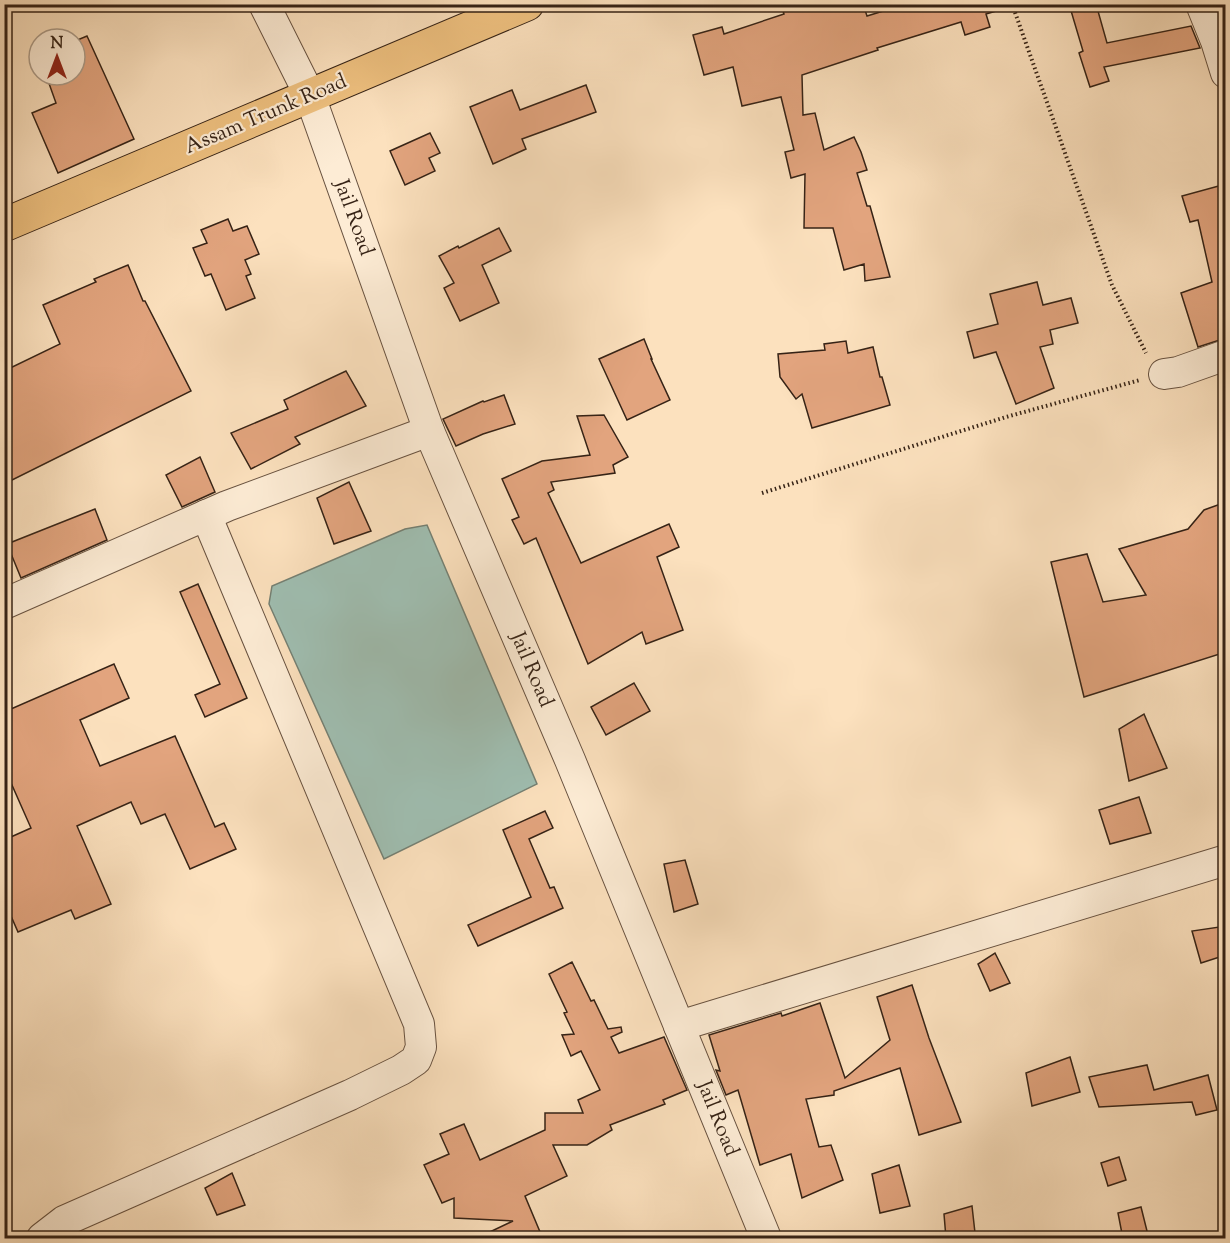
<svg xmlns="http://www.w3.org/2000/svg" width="1230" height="1243" font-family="'Sorts Mill Goudy',serif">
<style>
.water{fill:#9fbeb1;stroke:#758073;stroke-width:1.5}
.building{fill:#e2a47e;stroke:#362316;stroke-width:1.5}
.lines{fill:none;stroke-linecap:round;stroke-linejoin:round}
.minor-casing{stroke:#685240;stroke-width:32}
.major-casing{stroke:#362316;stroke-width:35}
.path{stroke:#362316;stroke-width:4;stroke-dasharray:1.5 3;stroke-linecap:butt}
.minor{stroke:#fdecd5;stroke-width:30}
.major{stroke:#eec07f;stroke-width:33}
.labels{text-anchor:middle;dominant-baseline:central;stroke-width:4.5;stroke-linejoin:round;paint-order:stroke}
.street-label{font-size:21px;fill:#362316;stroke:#fdecd5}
</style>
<rect width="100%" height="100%" fill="#fce1be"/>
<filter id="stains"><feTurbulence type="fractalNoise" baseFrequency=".00333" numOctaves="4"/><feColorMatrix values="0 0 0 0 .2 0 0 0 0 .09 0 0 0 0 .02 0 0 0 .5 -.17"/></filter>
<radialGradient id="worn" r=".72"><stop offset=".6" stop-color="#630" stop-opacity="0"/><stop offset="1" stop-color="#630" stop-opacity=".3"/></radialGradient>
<path class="water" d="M 427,525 L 537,784 L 384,859 L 269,604 L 272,586 L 405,529 Z"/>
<g class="building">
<path d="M 781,4 L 863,4 L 867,16 L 906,4 L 1002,4 L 1003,9 L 986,14 L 990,27 L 965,35 L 961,22 L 877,48 L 878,50 L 802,75 L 803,115 L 815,113 L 824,150 L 854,137 L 861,152 L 867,170 L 857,173 L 867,206 L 870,206 L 890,277 L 865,281 L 864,264 L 844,270 L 833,228 L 804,228 L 805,174 L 791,178 L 785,152 L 794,150 L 781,97 L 742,106 L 733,67 L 704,75 L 693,35 L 722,27 L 724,34 L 784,14 Z"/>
<path d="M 1069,4 L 1096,4 L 1107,43 L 1191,26 L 1200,48 L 1104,67 L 1109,81 L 1090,87 L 1079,53 L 1083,51 Z"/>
<path d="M 87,36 L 134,139 L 58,173 L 32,113 L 56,103 L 46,75 L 75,75 L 75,41 Z"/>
<path d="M 586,85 L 596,112 L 522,139 L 526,149 L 493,164 L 470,107 L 512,90 L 520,110 Z"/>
<path d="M 430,133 L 440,153 L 429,158 L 435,171 L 405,185 L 390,151 Z"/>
<path d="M 1226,184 L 1226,338 L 1198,347 L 1181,293 L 1212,282 L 1198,220 L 1190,222 L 1182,196 Z"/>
<path d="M 228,219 L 233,231 L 247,226 L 259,254 L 245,260 L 251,274 L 246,276 L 255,298 L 226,310 L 211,274 L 205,276 L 193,248 L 207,243 L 201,230 Z"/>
<path d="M 499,228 L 511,251 L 482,265 L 499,303 L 460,321 L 444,288 L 454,283 L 439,256 L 458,246 L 459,248 Z"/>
<path d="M 128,265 L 143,301 L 145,301 L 191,391 L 4,484 L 4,371 L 60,344 L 43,305 L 96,282 L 94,279 Z"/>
<path d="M 1037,282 L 1043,305 L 1071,298 L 1078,323 L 1050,330 L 1053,344 L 1040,347 L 1054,388 L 1016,404 L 996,352 L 974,358 L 967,332 L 998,324 L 990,294 Z"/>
<path d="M 644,339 L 652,359 L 651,359 L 670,400 L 627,420 L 599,359 Z"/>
<path d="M 846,341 L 848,353 L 873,347 L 880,377 L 882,377 L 890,405 L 812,428 L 802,394 L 796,399 L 780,377 L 778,354 L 825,350 L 824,344 Z"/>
<path d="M 346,371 L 366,406 L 295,437 L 300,444 L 251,469 L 231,433 L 288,409 L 284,400 Z"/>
<path d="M 504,395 L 515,424 L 483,434 L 456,446 L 443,419 L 483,401 L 484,402 Z"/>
<path d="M 604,415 L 628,457 L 613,465 L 615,473 L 551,482 L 554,490 L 548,493 L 581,563 L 669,524 L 679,547 L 657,557 L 683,630 L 646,644 L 642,632 L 588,664 L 536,538 L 524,544 L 512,520 L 519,517 L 502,479 L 542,461 L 590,455 L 577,416 Z"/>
<path d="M 200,457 L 215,492 L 182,507 L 166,475 Z"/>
<path d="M 349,482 L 371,531 L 334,544 L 317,498 Z"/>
<path d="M 1226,502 L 1226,652 L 1084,697 L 1051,562 L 1087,554 L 1103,602 L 1146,595 L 1119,549 L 1188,529 L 1204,510 Z"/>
<path d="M 95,509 L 107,540 L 21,578 L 7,544 Z"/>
<path d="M 198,584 L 247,698 L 205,717 L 195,695 L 220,684 L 180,592 Z"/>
<path d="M 114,664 L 129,698 L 80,720 L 100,766 L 175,736 L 215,827 L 224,823 L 236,849 L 190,869 L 165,814 L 141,824 L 131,802 L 77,826 L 111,904 L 75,919 L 71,910 L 18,932 L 4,900 L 4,840 L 31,828 L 4,767 L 4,712 Z"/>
<path d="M 634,683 L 650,711 L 606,735 L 591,707 Z"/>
<path d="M 1144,714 L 1167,768 L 1129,781 L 1119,729 Z"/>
<path d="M 1139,797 L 1151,833 L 1110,844 L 1099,810 Z"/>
<path d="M 545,811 L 553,828 L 529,839 L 550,888 L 554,887 L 563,908 L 478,946 L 468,925 L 531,897 L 503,830 Z"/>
<path d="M 685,860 L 698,904 L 674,912 L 664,864 Z"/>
<path d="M 1226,926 L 1226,955 L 1201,963 L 1192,931 Z"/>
<path d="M 995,953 L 1010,983 L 990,991 L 978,964 Z"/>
<path d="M 572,962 L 591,1001 L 594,1000 L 608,1029 L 621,1027 L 622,1032 L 611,1037 L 619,1053 L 664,1037 L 687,1090 L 663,1100 L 665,1104 L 610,1125 L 612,1130 L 587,1145 L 553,1145 L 567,1176 L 525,1196 L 543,1239 L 475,1239 L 513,1221 L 454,1218 L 454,1198 L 442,1203 L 424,1165 L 449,1154 L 440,1134 L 464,1124 L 480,1160 L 545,1130 L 545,1113 L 583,1113 L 578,1100 L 600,1090 L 581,1051 L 571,1056 L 562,1035 L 574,1034 L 564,1013 L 567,1012 L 549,974 Z"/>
<path d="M 912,985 L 929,1038 L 961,1122 L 919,1135 L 900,1068 L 834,1091 L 834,1095 L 806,1099 L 819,1147 L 831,1145 L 843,1180 L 802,1198 L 791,1154 L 760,1165 L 738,1090 L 726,1095 L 716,1070 L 720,1071 L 709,1035 L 781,1013 L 782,1016 L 820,1003 L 845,1078 L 890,1040 L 877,997 Z"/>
<path d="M 1070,1057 L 1080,1092 L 1032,1106 L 1026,1073 Z"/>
<path d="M 1147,1065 L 1154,1090 L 1208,1075 L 1217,1110 L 1196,1115 L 1192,1102 L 1099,1107 L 1089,1077 Z"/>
<path d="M 1119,1157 L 1126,1180 L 1108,1186 L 1101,1163 Z"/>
<path d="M 899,1165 L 910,1206 L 880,1213 L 872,1174 Z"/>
<path d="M 232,1173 L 245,1205 L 217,1215 L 205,1188 Z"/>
<path d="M 972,1206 L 975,1233 L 946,1238 L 944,1214 Z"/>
<path d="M 1141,1207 L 1149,1239 L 1123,1239 L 1118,1213 Z"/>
</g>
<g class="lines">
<defs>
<g id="minor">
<path d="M 264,4 L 310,96 L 429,431 L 570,760 L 766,1238"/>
<path d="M 1201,4 L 1216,41 L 1226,73"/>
<path d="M 1164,374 L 1178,372 L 1226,355"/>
<path d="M 4,604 L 227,506 L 429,431"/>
<path d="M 679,1026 L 1226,860"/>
<path d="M 42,1238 L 64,1221 L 350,1095 L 401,1070 L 416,1060 L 421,1047 L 419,1024 L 206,515"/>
</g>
<path id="major" d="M 4,225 L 527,4"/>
</defs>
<use href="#minor" class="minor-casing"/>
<use href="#major" class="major-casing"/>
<g class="path">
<path d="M 1012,4 L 1112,285 L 1146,353"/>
<path d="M 762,493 L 1006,417 L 1140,380"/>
</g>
<use href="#minor" class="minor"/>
<use href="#major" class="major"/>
</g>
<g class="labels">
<g class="street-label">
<text transform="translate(266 115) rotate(-23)">Assam Trunk Road</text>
<text transform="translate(353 218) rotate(70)">Jail Road</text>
<text transform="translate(531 670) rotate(67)">Jail Road</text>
<text transform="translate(717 1119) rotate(68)">Jail Road</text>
</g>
</g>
<rect width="1230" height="1243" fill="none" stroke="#fce1be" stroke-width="24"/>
<rect x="6" y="6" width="1218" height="1231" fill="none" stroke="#362316" stroke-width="3"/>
<rect x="12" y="12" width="1206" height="1219" fill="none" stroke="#362316" stroke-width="1.5"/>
<g transform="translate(57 57)"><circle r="28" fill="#fdecd5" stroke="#ad9c89" stroke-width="1.5"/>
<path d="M0-4.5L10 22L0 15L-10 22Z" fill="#8f2418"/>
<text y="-9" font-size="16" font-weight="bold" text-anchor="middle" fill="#362316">N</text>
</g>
<rect width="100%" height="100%" filter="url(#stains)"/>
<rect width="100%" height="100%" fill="url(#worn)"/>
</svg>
